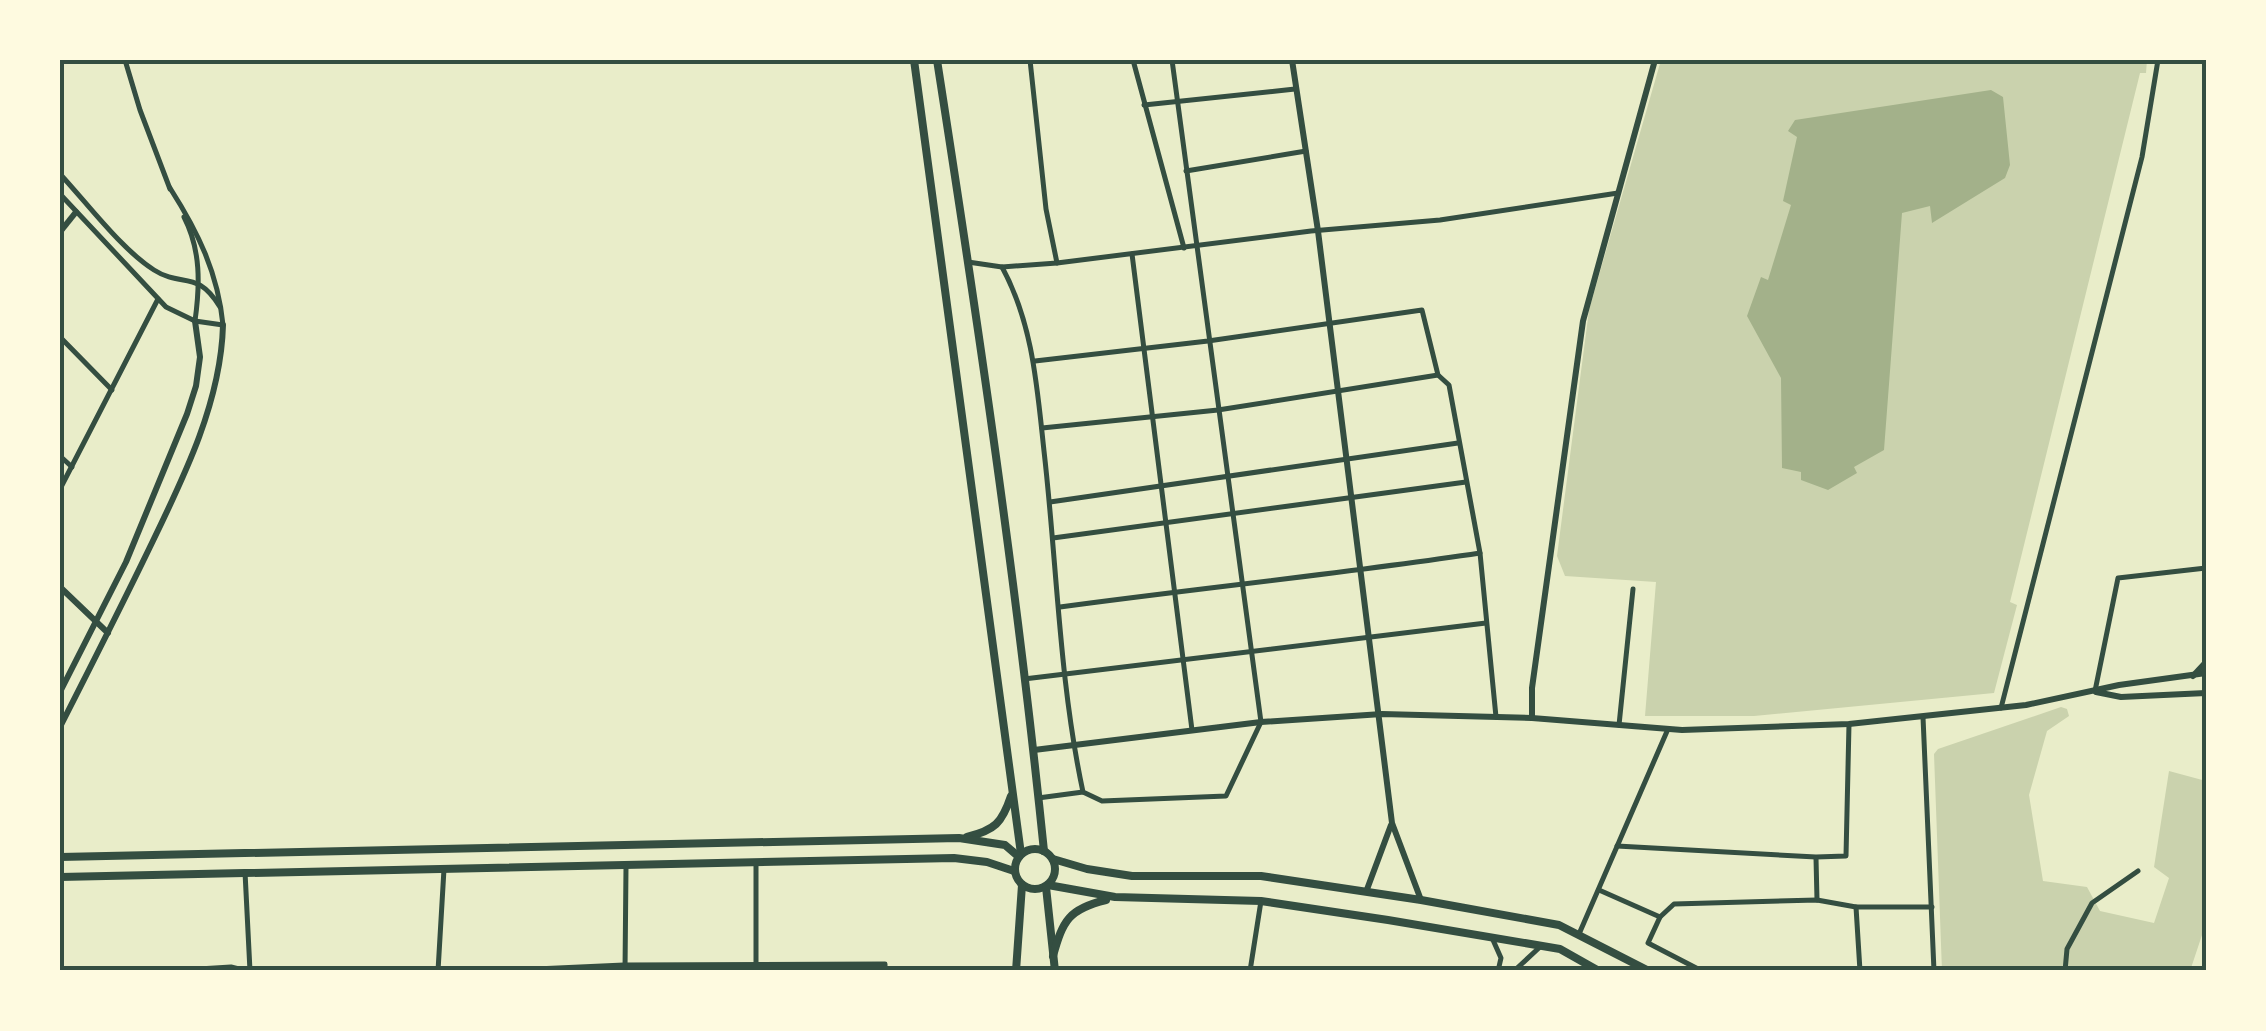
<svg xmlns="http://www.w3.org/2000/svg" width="2266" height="1031" font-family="Barlow,sans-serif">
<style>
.green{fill:#cad2ad}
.water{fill:#a3b18a}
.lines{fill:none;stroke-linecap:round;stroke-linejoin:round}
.minor{stroke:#344e41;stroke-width:5}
.tertiary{stroke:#344e41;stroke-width:6}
.secondary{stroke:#344e41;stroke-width:8}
.neatline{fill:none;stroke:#344e41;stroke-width:4}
</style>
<rect width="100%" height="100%" fill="#e9edc9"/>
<g class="green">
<path d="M 1661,60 L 2147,60 L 2146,73 L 2140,73 L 2010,602 L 2017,605 L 1994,693 L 1754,716 L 1645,716 L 1656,582 L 1565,576 L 1557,556 L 1589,310 Z"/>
<path d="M 2061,707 L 2067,709 L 2069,716 L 2047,731 L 2029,795 L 2043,881 L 2087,887 L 2100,911 L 2154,923 L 2169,878 L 2154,867 L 2169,771 L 2206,781 L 2206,923 L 2190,971 L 1942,971 L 1934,754 L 1938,749 Z"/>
</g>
<path class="water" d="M 1991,90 L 2003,97 L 2010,165 L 2005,178 L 1932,223 L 1930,206 L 1902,213 L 1884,450 L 1854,467 L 1857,473 L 1828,490 L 1801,480 L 1801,472 L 1782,468 L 1781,378 L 1747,316 L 1761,277 L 1768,280 L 1791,205 L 1783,201 L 1797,137 L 1788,131 L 1795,120 Z"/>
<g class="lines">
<g class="minor">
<path d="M 125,60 L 140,110 L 170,189"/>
<path d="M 1030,60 L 1046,209 L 1057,263"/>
<path d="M 1133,60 L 1184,248"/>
<path d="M 1144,105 L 1295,89"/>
<path d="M 1186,171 L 1306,151"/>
<path d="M 60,174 C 87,203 121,249 154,270 C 182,288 197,269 220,307"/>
<path d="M 60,194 L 166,307 L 195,321 L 223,325 C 218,273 198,232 170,188"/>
<path d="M 184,217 C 201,250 200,285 195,321"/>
<path d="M 1132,254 L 1192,730"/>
<path d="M 968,262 L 1002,267 L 1057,263 L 1311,231 L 1440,220 L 1618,193"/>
<path d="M 1002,267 C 1033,324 1037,387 1044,451 C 1057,564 1059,680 1083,792 L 1102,801 L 1226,796 L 1261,722 L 1172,60"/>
<path d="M 60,337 L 112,390"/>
<path d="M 1035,361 L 1208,341 L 1422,310 L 1438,375 L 1449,385 L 1480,553 L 1496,717"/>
<path d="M 1042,428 L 1218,410 L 1438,375"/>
<path d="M 60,456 L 72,467"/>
<path d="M 60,489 L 158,299"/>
<path d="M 1050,502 L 1458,443"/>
<path d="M 1053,538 L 1466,482"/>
<path d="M 1060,607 C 1200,588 1340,574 1480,553"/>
<path d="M 1024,679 L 1486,623"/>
<path d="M 2095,691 L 2118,578 L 2206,568"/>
<path d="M 2001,708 L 2142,157 L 2158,60"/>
<path d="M 1923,717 L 1934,971"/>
<path d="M 1619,725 L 1633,589"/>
<path d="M 1038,798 L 1083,792"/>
<path d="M 1617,846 L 1816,857 L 1846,856 L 1849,724"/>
<path d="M 1816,858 L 1817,900"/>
<path d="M 756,864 L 756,971"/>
<path d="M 245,872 L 250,971"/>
<path d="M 1599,890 L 1660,917"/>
<path d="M 1856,907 L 1860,971"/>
<path d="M 1579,934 L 1668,729"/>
<path d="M 1493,940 L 1501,958 L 1498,971"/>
<path d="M 166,971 L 231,967 L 247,971"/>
<path d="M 438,971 L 444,869"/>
<path d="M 491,971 L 624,965 L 885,964 L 885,971"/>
<path d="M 625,971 L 626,867"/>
<path d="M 1250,971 L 1261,901"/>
<path d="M 1514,971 L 1541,946"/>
<path d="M 1702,971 L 1648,943 L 1660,917 L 1674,904 L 1817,900 L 1856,907 L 1932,907"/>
<path d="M 2065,971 L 2067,949 L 2092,903 L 2138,871"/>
</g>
<g class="tertiary">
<path d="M 1292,60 L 1318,231 L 1392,823 L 1421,900"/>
<path d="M 60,232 L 76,212"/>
<path d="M 60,587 L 108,633"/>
<path d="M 2193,676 L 2206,662"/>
<path d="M 60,692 L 126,562 L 187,414 L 196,386 L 200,357 L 195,321"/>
<path d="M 2096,692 L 2121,697 L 2206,693"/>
<path d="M 1532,718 L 1532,688 L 1583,321 L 1655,60"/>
<path d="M 60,727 C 90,668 120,609 149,549 C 183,479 221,403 223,325"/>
<path d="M 1034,750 L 1261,722 L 1382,714 L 1532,718 L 1682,730 L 1849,724 L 2026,705 L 2119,685 L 2206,673"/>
<path d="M 1366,892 L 1391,825"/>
<path d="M 2204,971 L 2206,964"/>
</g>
<g class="secondary">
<path d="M 914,60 L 1021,854"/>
<path d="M 937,60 C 978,323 1017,586 1044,851"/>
<path d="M 967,837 C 995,830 1002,823 1011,796"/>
<circle cx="1035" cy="869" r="20"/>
<path d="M 60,857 L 959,838 L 1005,845 L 1019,857"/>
<path d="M 1053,859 L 1087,869 L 1132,876 L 1261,876 L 1421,900 L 1559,925 L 1649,971"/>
<path d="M 60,877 L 954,858 L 987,862 L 1014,871"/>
<path d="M 1048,885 L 1115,897 L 1261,901 L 1388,920 L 1560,949 L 1599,971"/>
<path d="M 1046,887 L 1055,971"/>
<path d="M 1053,956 C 1063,920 1069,909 1106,900"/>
<path d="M 1016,971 L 1022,885"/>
</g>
</g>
<rect width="2266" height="1031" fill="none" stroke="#fefae0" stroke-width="125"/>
<rect x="62" y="62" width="2142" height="906" class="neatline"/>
</svg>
